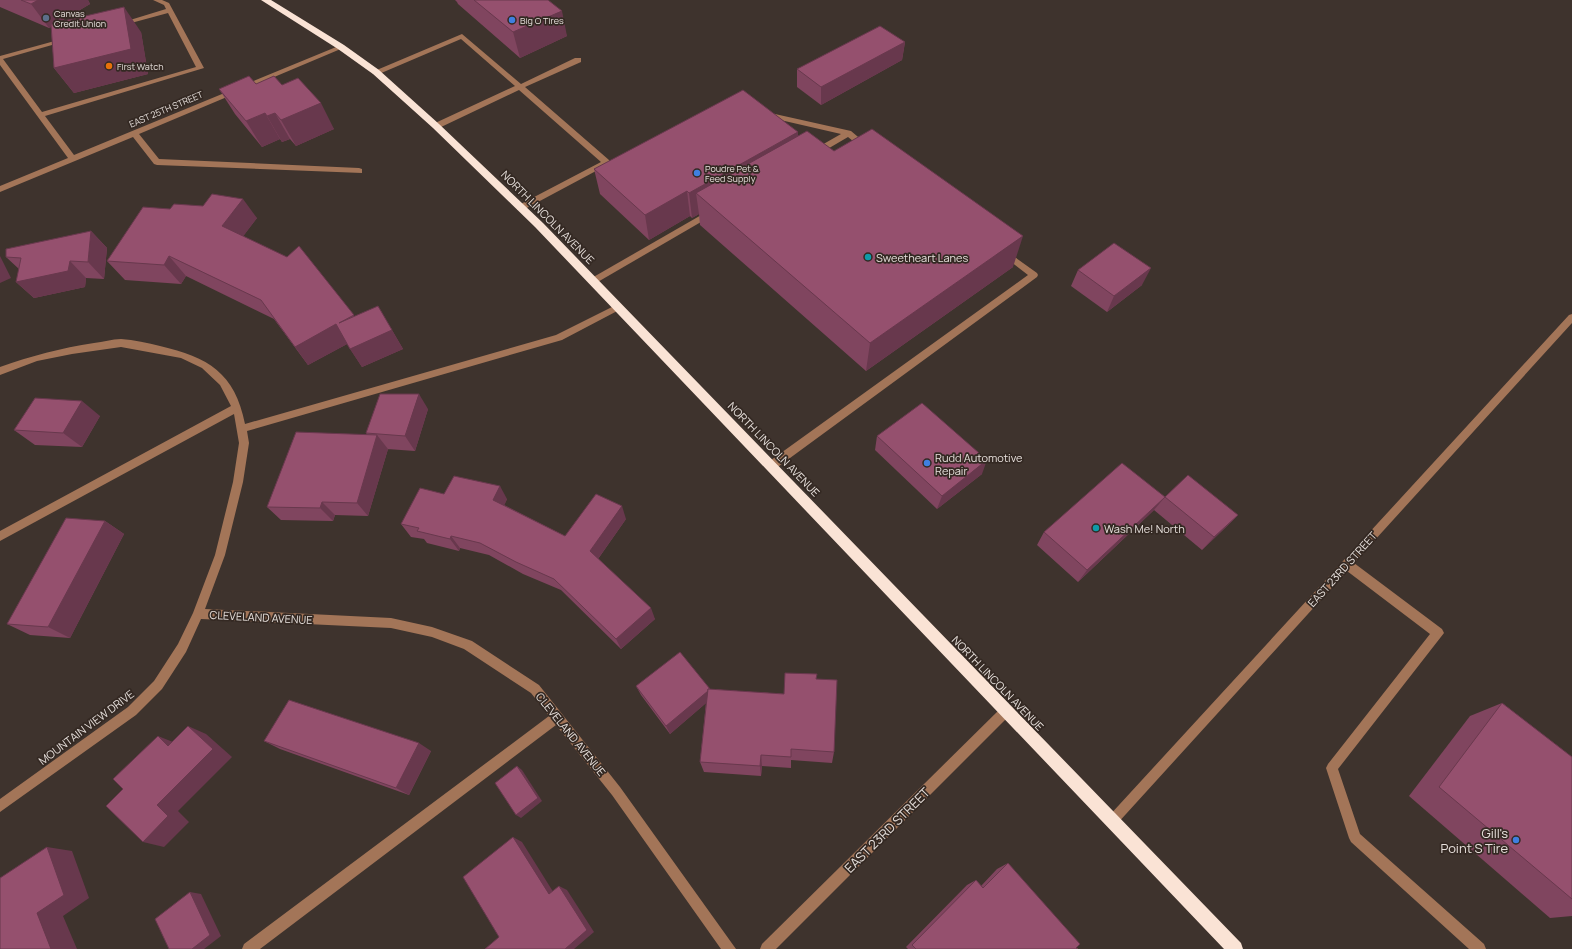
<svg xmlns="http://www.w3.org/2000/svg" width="1572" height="949" font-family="Manrope,sans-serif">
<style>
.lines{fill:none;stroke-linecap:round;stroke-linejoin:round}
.minor{fill:#a37558;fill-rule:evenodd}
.highway{fill:#fae3d5;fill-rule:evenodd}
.wall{fill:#80455f}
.shaded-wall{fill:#68384d}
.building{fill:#95506e;stroke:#68384d}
.service-dot{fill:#5c6f8a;stroke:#342923;stroke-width:1.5}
.shop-dot{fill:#3f7fe0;stroke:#342923;stroke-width:1.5}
.food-dot{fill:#e8710a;stroke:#342923;stroke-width:1.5}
.culture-dot{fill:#0f9aa8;stroke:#342923;stroke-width:1.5}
.labels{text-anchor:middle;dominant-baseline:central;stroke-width:3.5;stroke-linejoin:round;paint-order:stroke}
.far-poi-label{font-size:9px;fill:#e7e0dc;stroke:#342923;text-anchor:start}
.far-street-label{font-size:9px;fill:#e7e0dc;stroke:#342923}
.street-label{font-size:11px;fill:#e7e0dc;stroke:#342923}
.poi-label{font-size:11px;fill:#e7e0dc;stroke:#342923;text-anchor:start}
.near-street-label{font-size:13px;fill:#e7e0dc;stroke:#342923}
.near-poi-label{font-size:13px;fill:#e7e0dc;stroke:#342923;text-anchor:end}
</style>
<rect width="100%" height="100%" fill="#3e332d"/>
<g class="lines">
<g class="minor">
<path d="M 153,0 L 162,0 L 169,3 L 204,68 L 45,116 L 74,155 L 341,45 L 343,46 L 343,48 L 139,134 L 159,159 L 359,168 L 362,169 L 362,173 L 157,165 L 154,164 L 133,137 L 0,192 L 0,186 L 68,158 L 0,65 L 0,56 L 62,39 L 66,39 L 66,41 L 3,59 L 42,112 L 196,67 L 168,13 L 120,26 L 117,24 L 166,9 L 164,5 Z"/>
<path d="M 462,34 L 521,84 L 575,58 L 581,58 L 581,62 L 525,87 L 609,160 L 609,164 L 523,210 L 517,210 L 517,206 L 601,162 L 519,90 L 439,128 L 433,128 L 433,124 L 515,86 L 461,39 L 379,74 L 373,74 L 372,72 Z"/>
<path d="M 763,112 L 766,112 L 851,131 L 870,147 L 866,150 L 863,149 L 848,137 L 819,154 L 813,154 L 813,150 L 841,134 L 763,116 Z"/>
<path d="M 710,210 L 714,213 L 713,215 L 596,283 L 590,283 L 589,281 L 590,279 Z"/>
<path d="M 1005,250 L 1037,273 L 1038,275 L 1037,277 L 775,469 L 771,470 L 767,469 L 766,466 L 767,463 L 1028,275 L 1002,255 L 1001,253 L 1002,251 Z"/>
<path d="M 618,304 L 621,305 L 622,307 L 621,309 L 562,340 L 247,431 L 249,443 L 243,482 L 225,555 L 205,609 L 391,618 L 432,627 L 472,641 L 539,685 L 620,787 L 736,949 L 721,949 L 612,795 L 556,725 L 260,949 L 242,949 L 244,944 L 549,716 L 531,693 L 464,649 L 432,637 L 391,628 L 201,619 L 186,652 L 162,689 L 136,715 L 0,812 L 0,799 L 128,707 L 154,681 L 178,644 L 193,613 L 215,555 L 233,482 L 239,443 L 234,414 L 0,541 L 0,531 L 231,406 L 220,385 L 202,368 L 181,358 L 121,347 L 72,354 L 37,361 L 0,375 L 0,367 C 31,356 61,348 94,343 C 103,342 112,339 121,339 C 134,340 148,343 160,346 C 208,357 235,373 245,424 L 556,335 Z"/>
<path d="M 1572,314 L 1572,323 L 1354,563 L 1442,629 L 1444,633 L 1338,769 L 1360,834 L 1484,944 L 1486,949 L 1469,949 L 1351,842 L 1349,838 L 1326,768 L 1328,764 L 1430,634 L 1347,571 L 1116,825 L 1112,827 L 1108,825 L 1106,821 L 1108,817 L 1569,315 Z"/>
<path d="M 1006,705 L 1010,707 L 1012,711 L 1010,715 L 776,949 L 760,949 L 762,944 L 1002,707 Z"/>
</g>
<path class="highway" d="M 261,0 L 271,0 L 344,45 L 379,70 L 439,124 L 543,223 L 1241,943 L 1243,949 L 1224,949 L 535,227 L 433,128 L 373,74 L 338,49 Z"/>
</g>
<g class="wall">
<path d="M 0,0 L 88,0 L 90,4 L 58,23 L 141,32 L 148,74 L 74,93 L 54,68 L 51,27 L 49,28 L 0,7 Z"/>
<path d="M 455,0 L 548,0 L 567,36 L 520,58 L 458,4 L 457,2 Z"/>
<path d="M 905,42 L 902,60 L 821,105 L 797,87 L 797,69 Z"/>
<path d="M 256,84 L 282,85 L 334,129 L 296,146 L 290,139 L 282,142 L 280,139 L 262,147 L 235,114 L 219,89 Z"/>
<path d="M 798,136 L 834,151 L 1013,267 L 866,371 L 700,225 L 699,214 L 692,218 L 690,216 L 649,240 L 600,194 L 594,169 Z"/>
<path d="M 203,206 L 257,218 L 243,236 L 354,316 L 389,325 L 403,349 L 362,367 L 347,344 L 308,365 L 274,319 L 186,276 L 181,284 L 125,280 L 107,261 L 170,209 Z"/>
<path d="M 91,231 L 107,248 L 104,279 L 86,278 L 85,287 L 34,298 L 16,282 L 19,269 L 6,257 Z"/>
<path d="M 1078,270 L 1142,285 L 1107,312 L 1071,286 Z"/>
<path d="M 428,409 L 415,451 L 387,449 L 388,449 L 368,516 L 335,515 L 333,521 L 281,520 L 267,507 L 367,434 L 366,433 Z"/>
<path d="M 100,416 L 82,447 L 35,445 L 14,430 Z"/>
<path d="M 877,436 L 982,474 L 937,509 L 875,450 Z"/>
<path d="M 444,494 L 507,499 L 504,505 L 565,536 L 626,519 L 598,559 L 655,619 L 621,649 L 561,590 L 523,574 L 489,555 L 460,548 L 459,551 L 427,543 L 424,539 L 411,537 L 401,524 Z"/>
<path d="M 1165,497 L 1238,515 L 1225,528 L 1202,550 L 1154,510 L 1078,582 L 1037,545 L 1044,532 Z"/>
<path d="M 105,521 L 124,534 L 70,638 L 30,635 L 7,624 Z"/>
<path d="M 816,679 L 834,752 L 832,763 L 791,760 L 791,768 L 762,766 L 761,776 L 704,772 L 700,762 L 706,703 L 670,734 L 641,695 L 636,686 L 710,689 L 784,694 Z"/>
<path d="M 1502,703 L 1572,757 L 1572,916 L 1550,918 L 1409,796 L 1470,716 Z"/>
<path d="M 264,741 L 431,751 L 409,795 L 280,749 Z"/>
<path d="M 1008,863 L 1078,949 L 908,949 L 906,947 L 967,885 L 976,880 L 981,886 L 997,869 Z"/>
</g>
<g class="shaded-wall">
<path d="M 38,0 L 88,0 L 90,4 L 49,28 L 31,4 Z"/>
<path d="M 124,7 L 141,32 L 148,74 L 74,93 L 54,68 Z"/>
<path d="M 562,11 L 567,36 L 520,58 L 513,32 Z"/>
<path d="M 905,42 L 902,60 L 821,105 L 821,87 Z"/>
<path d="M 321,103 L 334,129 L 296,146 L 281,120 Z"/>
<path d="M 265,113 L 280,139 L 262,147 L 246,121 Z"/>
<path d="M 275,113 L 290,139 L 282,142 L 267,116 Z"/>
<path d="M 798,132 L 798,157 L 696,193 L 699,214 L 692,218 L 689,193 Z"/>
<path d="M 687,191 L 690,216 L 649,240 L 645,215 Z"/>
<path d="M 243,199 L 257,218 L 236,246 L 222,226 Z"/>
<path d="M 91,231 L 107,248 L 104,279 L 88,262 Z"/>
<path d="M 1023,236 L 1013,267 L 866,371 L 870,343 Z"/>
<path d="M 0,256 L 11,278 L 0,283 Z"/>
<path d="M 169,256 L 186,276 L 181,284 L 164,265 Z"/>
<path d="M 70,261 L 86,278 L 85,287 L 34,298 L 16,282 Z"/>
<path d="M 1151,268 L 1142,285 L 1107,312 L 1114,296 Z"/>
<path d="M 378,306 L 403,349 L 362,367 L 350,349 Z"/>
<path d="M 336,324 L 349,343 L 308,365 L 295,347 Z"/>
<path d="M 419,394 L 428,409 L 415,451 L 405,436 Z"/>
<path d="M 82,401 L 100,416 L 82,447 L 63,433 Z"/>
<path d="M 377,435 L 388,449 L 368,516 L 357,503 Z"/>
<path d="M 987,460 L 982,474 L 937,509 L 942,496 Z"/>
<path d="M 500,486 L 507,499 L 501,513 L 493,500 Z"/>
<path d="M 1165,497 L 1154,510 L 1078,582 L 1087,570 Z"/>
<path d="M 322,502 L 335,515 L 333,521 L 320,508 Z"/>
<path d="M 622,506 L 626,519 L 595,563 L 590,551 Z"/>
<path d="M 1238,515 L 1225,528 L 1202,550 L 1214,537 Z"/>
<path d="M 105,521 L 124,534 L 70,638 L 48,627 Z"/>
<path d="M 451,536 L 460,548 L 459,551 L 450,539 Z"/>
<path d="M 651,608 L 655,619 L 621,649 L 616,639 Z"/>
<path d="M 710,689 L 712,698 L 670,734 L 666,726 Z"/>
<path d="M 188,726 L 206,734 L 232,757 L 178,811 L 189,822 L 164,847 L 143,842 Z"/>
<path d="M 158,736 L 178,744 L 168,746 Z"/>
<path d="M 419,743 L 431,751 L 409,795 L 396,788 Z"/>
<path d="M 761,755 L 762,766 L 761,776 L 760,766 Z"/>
<path d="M 517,766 L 522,770 L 542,801 L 521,818 L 516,815 Z"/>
<path d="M 513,837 L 522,842 L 557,898 L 549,894 Z"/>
<path d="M 47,847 L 72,851 L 89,898 L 63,916 L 77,949 L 51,949 L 37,913 Z"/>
<path d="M 559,886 L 567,890 L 594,932 L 574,949 L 565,949 Z"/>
<path d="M 190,892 L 201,894 L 221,936 L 204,949 L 192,949 Z"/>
</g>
<g class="building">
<path d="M 21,0 L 38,0 L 31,4 Z"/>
<path d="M 474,0 L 548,0 L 562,11 L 513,32 Z"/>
<path d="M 124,7 L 131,49 L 54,68 L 51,24 Z"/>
<path d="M 880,26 L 905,42 L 821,87 L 797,69 Z"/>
<path d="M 249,76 L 256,84 L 274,76 L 282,85 L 298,78 L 321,103 L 281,120 L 275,113 L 267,116 L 265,113 L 246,121 L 219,89 Z"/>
<path d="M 743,90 L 798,132 L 689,193 L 687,191 L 645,215 L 594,169 Z"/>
<path d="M 872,129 L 1023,236 L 870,343 L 696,193 L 807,131 L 834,151 Z"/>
<path d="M 212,194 L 243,199 L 222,226 L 287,257 L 299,246 L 354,315 L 339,323 L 378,306 L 392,330 L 350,349 L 336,324 L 295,347 L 261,300 L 169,256 L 164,265 L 107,261 L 143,207 L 170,209 L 174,204 L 203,206 Z"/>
<path d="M 91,231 L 88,262 L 70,261 L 68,271 L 16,282 L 21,258 L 6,257 L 6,249 Z"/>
<path d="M 1114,243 L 1151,268 L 1114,296 L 1078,270 Z"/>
<path d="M 380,394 L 419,394 L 405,436 L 366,433 Z"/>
<path d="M 35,398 L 82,401 L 63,433 L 14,430 Z"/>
<path d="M 922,403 L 987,460 L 942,496 L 877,436 Z"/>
<path d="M 296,432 L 377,435 L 357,503 L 322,502 L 320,508 L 267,507 Z"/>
<path d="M 1122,463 L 1165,497 L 1087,570 L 1044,532 Z"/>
<path d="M 1188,475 L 1238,515 L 1214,537 L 1165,497 Z"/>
<path d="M 454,476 L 500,486 L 493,500 L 565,536 L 596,494 L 622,506 L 590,551 L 651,608 L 616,639 L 554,579 L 516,562 L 480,543 L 451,536 L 450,539 L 417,531 L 419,528 L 401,524 L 420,488 L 444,494 Z"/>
<path d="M 66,518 L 105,521 L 48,627 L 7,624 Z"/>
<path d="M 680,652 L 710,689 L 708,689 L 708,691 L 666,726 L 636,686 Z"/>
<path d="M 785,673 L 817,674 L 816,679 L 837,680 L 834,752 L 791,749 L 791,757 L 761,755 L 760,766 L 700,762 L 708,689 L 784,694 Z"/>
<path d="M 289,700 L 419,743 L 396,788 L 264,741 Z"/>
<path d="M 1502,703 L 1572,757 L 1572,899 L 1439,787 Z"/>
<path d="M 188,726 L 213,749 L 157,805 L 168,816 L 143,842 L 106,806 L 123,789 L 113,779 L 158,736 L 168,746 Z"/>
<path d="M 517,766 L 538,798 L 516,815 L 495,783 Z"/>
<path d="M 513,837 L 549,894 L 559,886 L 587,930 L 565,949 L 485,949 L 499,937 L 463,877 Z"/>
<path d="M 47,847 L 64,895 L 37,913 L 51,949 L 0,949 L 0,878 Z"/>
<path d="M 1008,863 L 1080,944 L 1076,948 L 1078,949 L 916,949 L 912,945 L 976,880 L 983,888 Z"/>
<path d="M 190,892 L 210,935 L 192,949 L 169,949 L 155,919 Z"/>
</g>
<circle class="service-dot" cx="46" cy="18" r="4"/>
<g class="shop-dot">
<circle cx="512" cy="20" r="4"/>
<circle cx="697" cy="173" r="4"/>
<circle cx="927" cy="463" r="4"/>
<circle cx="1516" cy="840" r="4"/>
</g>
<circle class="food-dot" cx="109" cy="66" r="4"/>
<g class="culture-dot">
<circle cx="868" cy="257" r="4"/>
<circle cx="1096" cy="528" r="4"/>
</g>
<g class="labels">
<g class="far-poi-label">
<text x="54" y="13">Canvas<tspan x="54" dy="10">Credit Union</tspan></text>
<text x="520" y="20">Big O Tires</text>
<text x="117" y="66">First Watch</text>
<text x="705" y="168">Poudre Pet &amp;<tspan x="705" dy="10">Feed Supply</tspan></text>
</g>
<g class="far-street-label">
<text transform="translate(166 109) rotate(-23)">EAST 25TH STREET</text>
</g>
<g class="street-label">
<text transform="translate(548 217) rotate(45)">NORTH LINCOLN AVENUE</text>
<text transform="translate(774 449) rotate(46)">NORTH LINCOLN AVENUE</text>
<text transform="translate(1342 569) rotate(-48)">EAST 23RD STREET</text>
<text transform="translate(261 617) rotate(3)">CLEVELAND AVENUE</text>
<text transform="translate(998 683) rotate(46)">NORTH LINCOLN AVENUE</text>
<text transform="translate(86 727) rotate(-37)">MOUNTAIN VIEW DRIVE</text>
<text transform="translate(571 734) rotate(51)">CLEVELAND AVENUE</text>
</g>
<g class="poi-label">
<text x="876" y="257">Sweetheart Lanes</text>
<text x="935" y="457">Rudd Automotive<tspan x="935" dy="13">Repair</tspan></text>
<text x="1104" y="528">Wash Me! North</text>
</g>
<g class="near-street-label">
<text transform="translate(887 830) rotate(-45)">EAST 23RD STREET</text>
</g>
<g class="near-poi-label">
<text x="1508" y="833">Gill's<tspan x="1508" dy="15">Point S Tire</tspan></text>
</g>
</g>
</svg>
